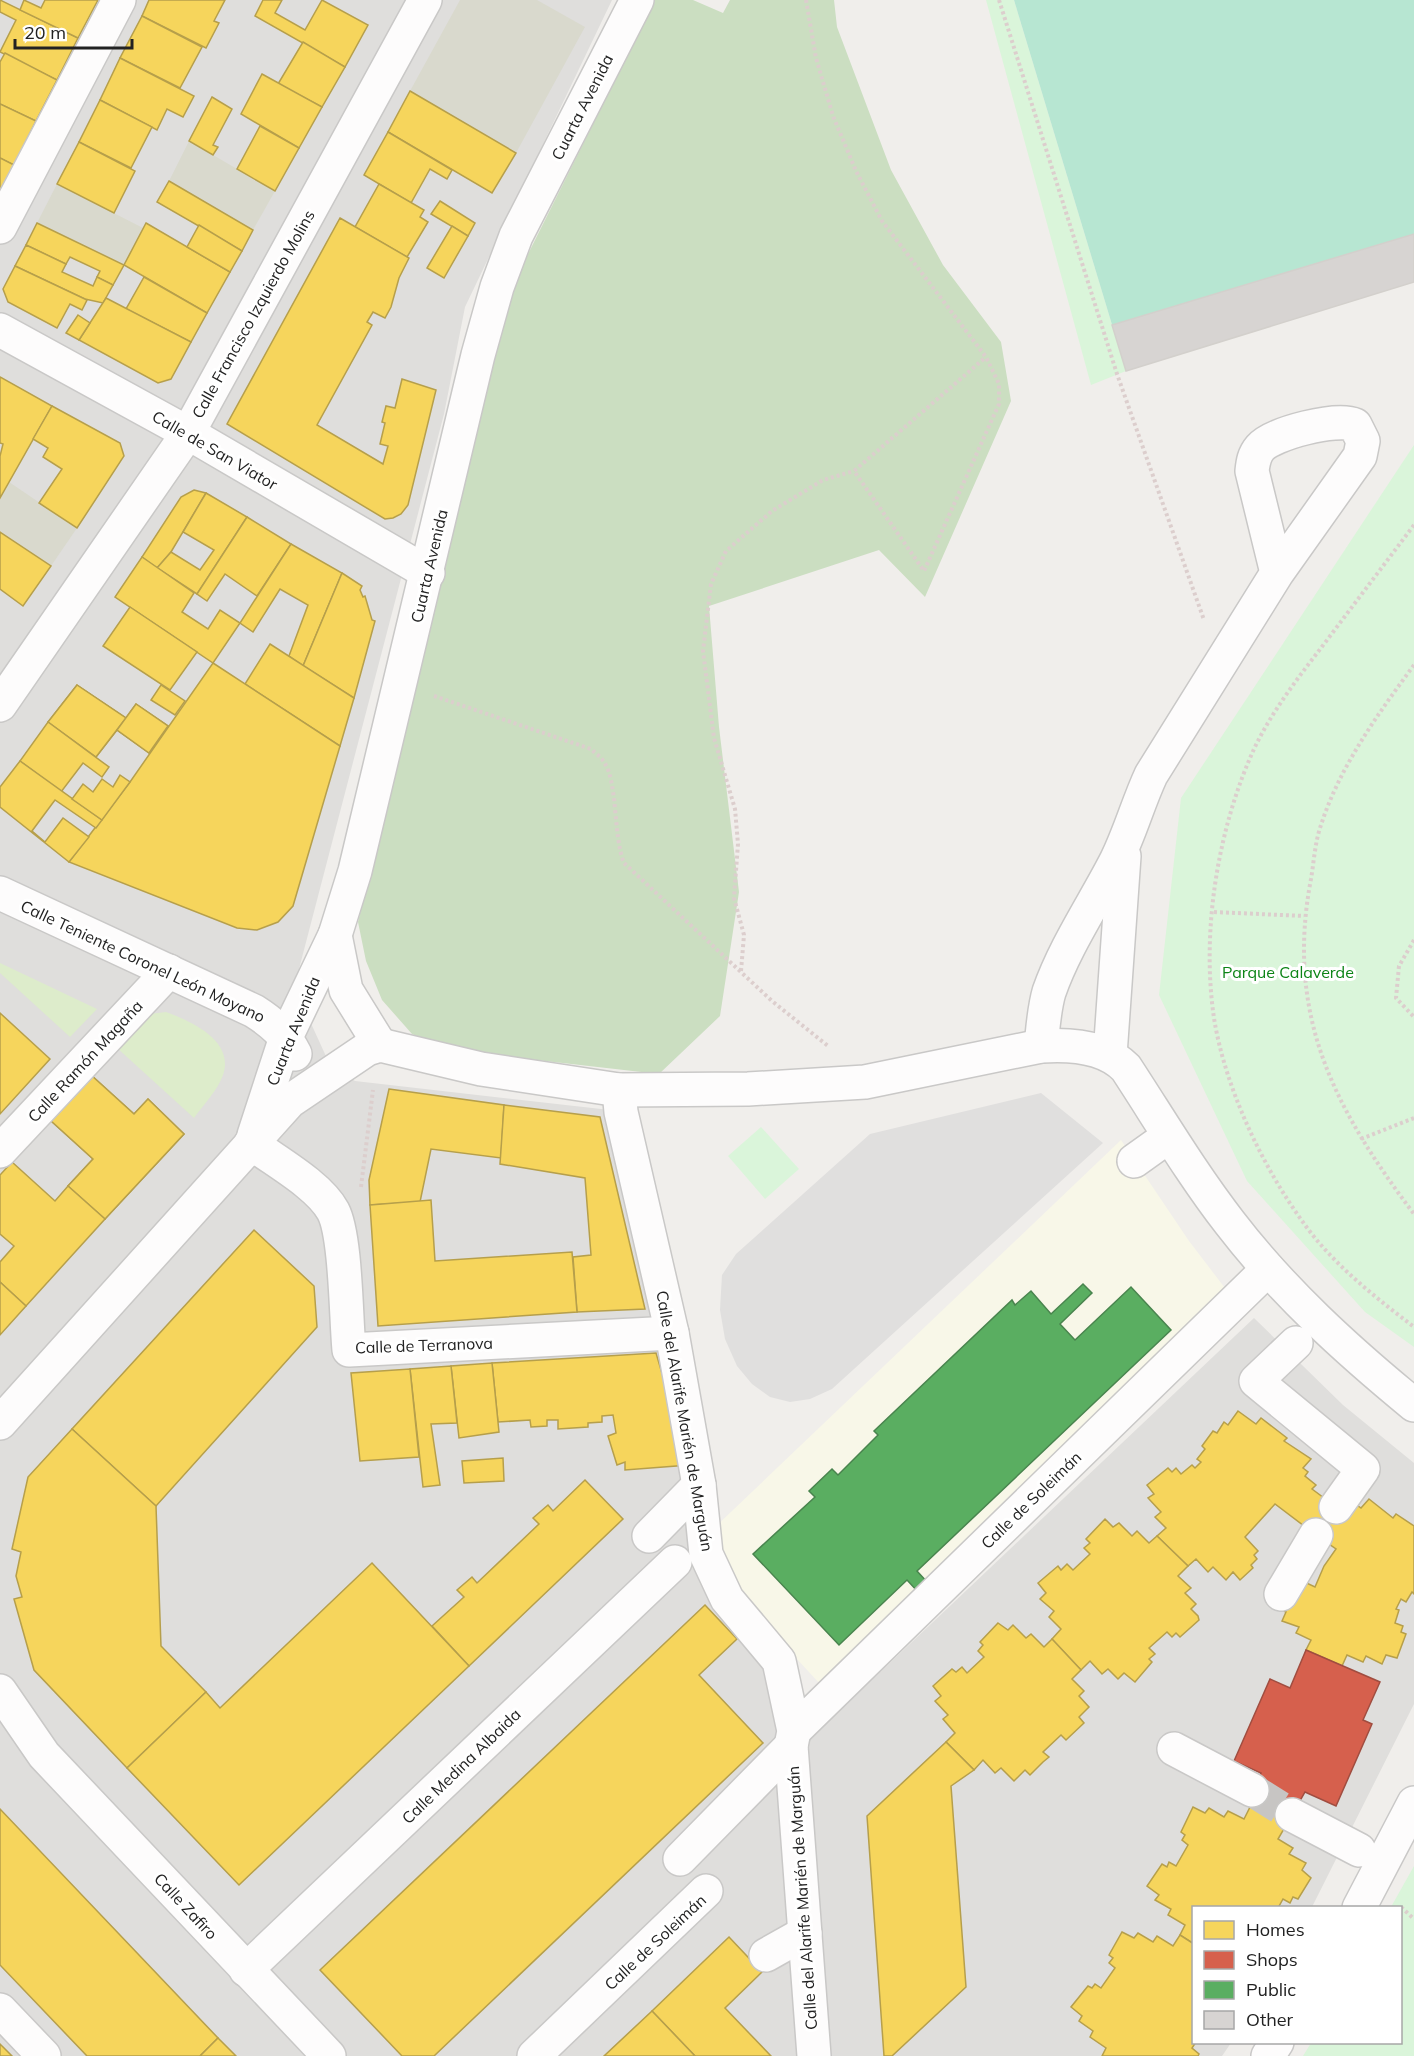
<svg xmlns="http://www.w3.org/2000/svg" width="1414" height="2056" font-family="Mulish,sans-serif">
<style>
.residential{fill:#dfdedc}
.education{fill:#f8f7e8}
.construction{fill:#d9d9cd}
.grass{fill:#ddeccb}
.forest{fill:#cbdec1}
.park{fill:#daf5da}
.pitch{fill:#b7e6d2}
.parking{fill:#e0dfde}
.homes{fill:#f6d55c;stroke:#b69f4b;stroke-width:1.5}
.shops{fill:#d6604d;stroke:#a04d40;stroke-width:1.5}
.public{fill:#5aae61;stroke:#49844e;stroke-width:1.5}
.building{fill:#d7d4d2;stroke:#d3d0cc;stroke-width:1.5}
.lines{fill:none;stroke-linecap:round;stroke-linejoin:round}
.minor-tunnel{stroke:#c7c5c3;stroke-width:33;stroke-dasharray:33 16;stroke-linecap:butt}
.minor-casing{stroke:#c9c8c7;stroke-width:36}
.path{stroke:#dccecd;stroke-width:4;stroke-dasharray:3 3;stroke-linecap:butt}
.minor{stroke:#fdfcfc;stroke-width:33}
.labels{text-anchor:middle;dominant-baseline:central;stroke-width:6;stroke-linejoin:round;paint-order:stroke}
.street-label{font-size:16px;fill:#222;stroke:#fff}
.park-label{font-size:16px;fill:#0c8416;stroke:#fff}
</style>
<rect width="100%" height="100%" fill="#f0eeeb"/>
<g class="residential">
<path d="M 0,0 L 612,0 L 465,307 L 444,414 L 299,969 L 298,995 L 330,1065 L 355,1081 L 610,1110 L 692,1467 L 701,1583 L 770,1665 L 782,1729 L 800,2056 L 0,2056 Z"/>
<path d="M 1254,1318 L 1343,1405 L 1414,1463 L 1414,1704 L 1312,1907 L 1194,1908 L 1194,2042 L 1231,2043 L 1222,2056 L 821,2056 L 799,1749 Z"/>
</g>
<path class="education" d="M 1121,1140 L 1189,1241 L 1231,1296 L 821,1685 L 719,1575 L 711,1531 Z"/>
<g class="construction">
<path d="M 460,0 L 537,0 L 585,27 L 516,153 L 410,91 Z"/>
<path d="M 189,141 L 275,191 L 253,230 L 169,181 Z"/>
<path d="M 57,184 L 143,228 L 124,265 L 37,223 Z"/>
<path d="M 9,482 L 77,528 L 51,566 L 0,532 L 0,498 Z"/>
</g>
<g class="grass">
<path d="M 0,963 L 97,1009 L 70,1037 L 0,973 Z"/>
<path d="M 166,1012 C 190,1021 235,1040 223,1075 C 218,1090 203,1105 194,1118 L 116,1047 L 149,1014 Z"/>
</g>
<path class="forest" d="M 655,0 L 693,0 L 723,13 L 730,0 L 834,0 L 837,27 L 891,170 L 943,265 L 1001,342 L 1011,401 L 925,597 L 879,550 L 709,606 L 719,727 L 739,892 L 720,1016 L 659,1074 L 449,1050 L 412,1034 L 382,1000 L 366,961 L 358,922 L 510,290 Z"/>
<g class="park">
<path d="M 986,0 L 1014,0 L 1126,371 L 1091,385 Z"/>
<path d="M 1414,445 L 1414,1347 L 1365,1312 L 1247,1181 L 1159,995 L 1181,798 Z"/>
<path d="M 761,1127 L 799,1169 L 765,1199 L 728,1156 Z"/>
<path d="M 1414,1866 L 1414,2056 L 1303,2056 L 1311,2043 L 1400,2042 L 1400,1908 L 1391,1907 Z"/>
</g>
<path class="pitch" d="M 1014,0 L 1414,0 L 1414,281 L 1126,371 Z"/>
<path class="parking" d="M 1041,1093 L 1103,1143 L 832,1389 L 810,1399 L 790,1402 L 770,1397 L 752,1384 L 737,1366 L 725,1339 L 720,1310 L 722,1275 L 736,1254 L 870,1134 Z"/>
<g class="homes">
<path d="M 0,0 L 78,38 L 57,80 L 0,52 L 16,20 L 0,12 Z"/>
<path d="M 24,0 L 41,8 L 45,0 L 98,0 L 78,38 L 20,10 Z"/>
<path d="M 149,0 L 225,0 L 214,21 L 219,23 L 206,48 L 142,16 Z"/>
<path d="M 263,0 L 282,0 L 275,13 L 305,30 L 322,0 L 368,25 L 345,67 L 255,16 Z"/>
<path d="M 142,16 L 202,47 L 180,88 L 120,58 Z"/>
<path d="M 303,42 L 345,67 L 322,107 L 278,84 Z"/>
<path d="M 5,53 L 57,80 L 36,121 L 0,104 L 0,62 Z"/>
<path d="M 120,58 L 194,96 L 183,117 L 167,109 L 157,130 L 100,100 Z"/>
<path d="M 262,74 L 322,107 L 299,148 L 241,114 Z"/>
<path d="M 410,91 L 516,153 L 492,193 L 388,132 Z"/>
<path d="M 212,97 L 232,109 L 213,145 L 218,147 L 213,155 L 189,141 Z"/>
<path d="M 100,100 L 152,127 L 131,168 L 79,142 Z"/>
<path d="M 0,104 L 36,121 L 14,165 L 0,158 Z"/>
<path d="M 260,126 L 299,148 L 275,191 L 237,169 Z"/>
<path d="M 388,132 L 452,170 L 447,179 L 430,169 L 411,203 L 364,175 Z"/>
<path d="M 79,142 L 135,171 L 114,213 L 57,184 Z"/>
<path d="M 0,158 L 14,165 L 0,193 Z"/>
<path d="M 169,181 L 253,230 L 242,251 L 157,202 Z"/>
<path d="M 379,184 L 424,210 L 420,217 L 428,222 L 407,257 L 355,227 Z"/>
<path d="M 440,201 L 475,223 L 468,236 L 431,214 Z"/>
<path d="M 340,218 L 409,258 L 399,278 L 391,307 L 385,318 L 373,312 L 367,322 L 372,325 L 317,425 L 383,464 L 388,446 L 380,444 L 385,423 L 382,422 L 386,406 L 395,408 L 402,379 L 436,390 L 408,505 L 401,514 L 393,518 L 385,519 L 227,424 Z"/>
<path d="M 37,223 L 124,265 L 113,285 L 97,277 L 100,271 L 70,257 L 66,264 L 26,245 Z"/>
<path d="M 146,223 L 230,272 L 207,313 L 124,265 Z"/>
<path d="M 199,225 L 242,251 L 230,272 L 187,247 Z"/>
<path d="M 452,226 L 468,236 L 444,278 L 427,268 Z"/>
<path d="M 26,245 L 66,264 L 62,272 L 93,286 L 97,277 L 113,285 L 103,303 L 85,299 L 15,266 Z"/>
<path d="M 15,266 L 87,300 L 82,310 L 70,304 L 57,328 L 8,302 L 3,289 Z"/>
<path d="M 144,277 L 207,313 L 191,342 L 126,309 Z"/>
<path d="M 106,298 L 191,342 L 171,379 L 158,383 L 79,340 Z"/>
<path d="M 78,315 L 90,323 L 79,340 L 66,333 Z"/>
<path d="M 0,377 L 52,406 L 0,498 L 0,456 L 3,444 L 0,443 Z"/>
<path d="M 52,406 L 120,443 L 124,456 L 77,528 L 39,503 L 62,469 L 43,457 L 48,448 L 33,439 Z"/>
<path d="M 194,490 L 206,493 L 171,552 L 157,568 L 142,557 L 181,497 Z"/>
<path d="M 206,493 L 247,517 L 197,594 L 157,568 L 171,552 L 200,570 L 214,550 L 183,532 Z"/>
<path d="M 247,517 L 291,544 L 257,596 L 225,574 L 207,601 L 197,594 Z"/>
<path d="M 0,532 L 51,566 L 23,606 L 0,589 Z"/>
<path d="M 291,544 L 342,573 L 303,666 L 289,656 L 308,605 L 280,589 L 253,632 L 240,623 Z"/>
<path d="M 142,557 L 194,593 L 182,612 L 208,629 L 220,610 L 240,623 L 213,663 L 115,597 Z"/>
<path d="M 342,573 L 362,586 L 360,590 L 363,597 L 365,596 L 372,620 L 375,621 L 354,698 L 303,666 Z"/>
<path d="M 130,607 L 197,652 L 170,690 L 103,646 Z"/>
<path d="M 270,644 L 354,698 L 340,746 L 245,684 Z"/>
<path d="M 213,663 L 340,746 L 293,906 L 278,922 L 257,930 L 237,928 L 69,862 L 130,782 Z"/>
<path d="M 77,685 L 126,718 L 136,704 L 168,726 L 149,753 L 117,730 L 96,757 L 48,722 Z"/>
<path d="M 77,685 L 126,718 L 96,757 L 48,722 Z"/>
<path d="M 161,685 L 185,701 L 175,715 L 151,700 Z"/>
<path d="M 136,704 L 168,726 L 149,753 L 117,730 Z"/>
<path d="M 48,722 L 109,767 L 102,777 L 83,763 L 61,792 L 20,761 Z"/>
<path d="M 20,761 L 102,820 L 96,828 L 55,800 L 52,804 L 32,831 L 45,842 L 63,818 L 89,837 L 69,862 L 0,807 L 0,787 Z"/>
<path d="M 120,775 L 130,782 L 102,820 L 72,799 L 83,784 L 93,792 L 102,779 L 113,787 Z"/>
<path d="M 0,1013 L 50,1059 L 0,1114 Z"/>
<path d="M 91,1075 L 134,1114 L 148,1099 L 184,1134 L 105,1219 L 68,1186 L 93,1159 L 50,1120 Z"/>
<path d="M 91,1075 L 134,1114 L 148,1099 L 184,1134 L 105,1219 L 68,1186 L 93,1159 L 50,1120 Z"/>
<path d="M 389,1089 L 504,1105 L 501,1158 L 431,1149 L 420,1202 L 370,1205 L 369,1180 Z"/>
<path d="M 504,1105 L 600,1117 L 645,1309 L 577,1312 L 573,1257 L 591,1255 L 585,1178 L 500,1164 Z"/>
<path d="M 12,1162 L 55,1201 L 68,1186 L 105,1219 L 26,1306 L 0,1282 L 0,1262 L 14,1246 L 0,1234 L 0,1175 Z"/>
<path d="M 431,1200 L 435,1261 L 572,1252 L 577,1312 L 378,1326 L 370,1205 Z"/>
<path d="M 254,1230 L 314,1286 L 317,1327 L 156,1506 L 72,1429 Z"/>
<path d="M 0,1282 L 26,1306 L 0,1335 Z"/>
<path d="M 656,1353 L 689,1465 L 625,1470 L 625,1462 L 617,1465 L 608,1436 L 616,1433 L 613,1415 L 602,1416 L 602,1422 L 588,1423 L 588,1427 L 558,1429 L 558,1420 L 547,1420 L 547,1426 L 531,1427 L 530,1420 L 498,1422 L 492,1363 Z"/>
<path d="M 492,1363 L 499,1432 L 459,1438 L 451,1366 Z"/>
<path d="M 451,1366 L 457,1423 L 431,1424 L 440,1485 L 423,1487 L 410,1369 Z"/>
<path d="M 410,1369 L 419,1457 L 360,1461 L 351,1373 Z"/>
<path d="M 1238,1411 L 1256,1424 L 1261,1418 L 1287,1438 L 1284,1441 L 1311,1459 L 1303,1468 L 1308,1472 L 1305,1476 L 1316,1485 L 1312,1489 L 1336,1507 L 1316,1535 L 1275,1504 L 1245,1537 L 1258,1551 L 1254,1555 L 1257,1559 L 1251,1565 L 1253,1568 L 1240,1580 L 1233,1572 L 1226,1580 L 1213,1567 L 1208,1572 L 1196,1559 L 1188,1566 L 1157,1536 L 1166,1528 L 1155,1517 L 1161,1512 L 1148,1498 L 1154,1494 L 1147,1485 L 1168,1468 L 1172,1472 L 1176,1468 L 1181,1474 L 1192,1465 L 1195,1468 L 1201,1462 L 1197,1459 L 1205,1449 L 1202,1446 L 1213,1431 L 1217,1433 L 1224,1422 L 1228,1425 Z"/>
<path d="M 72,1429 L 156,1506 L 161,1646 L 206,1692 L 127,1768 L 34,1670 L 14,1599 L 22,1597 L 16,1576 L 21,1552 L 12,1549 L 28,1477 Z"/>
<path d="M 503,1458 L 504,1481 L 464,1483 L 462,1461 Z"/>
<path d="M 585,1480 L 623,1519 L 469,1666 L 432,1626 L 464,1597 L 457,1590 L 472,1577 L 477,1583 L 539,1524 L 533,1518 L 548,1505 L 553,1511 Z"/>
<path d="M 1369,1499 L 1393,1518 L 1396,1514 L 1414,1526 L 1414,1594 L 1412,1592 L 1406,1602 L 1401,1599 L 1396,1609 L 1399,1610 L 1395,1623 L 1403,1626 L 1401,1632 L 1406,1634 L 1397,1658 L 1386,1655 L 1382,1664 L 1366,1656 L 1363,1662 L 1347,1655 L 1342,1666 L 1306,1650 L 1311,1640 L 1296,1633 L 1299,1627 L 1282,1621 L 1286,1612 L 1279,1609 L 1298,1579 L 1315,1587 L 1324,1566 L 1336,1549 L 1316,1535 L 1336,1507 L 1354,1503 L 1361,1508 Z"/>
<path d="M 1105,1519 L 1113,1527 L 1119,1523 L 1132,1536 L 1137,1531 L 1149,1543 L 1157,1536 L 1188,1566 L 1178,1576 L 1191,1588 L 1185,1593 L 1196,1604 L 1191,1609 L 1198,1616 L 1199,1620 L 1180,1637 L 1176,1633 L 1172,1637 L 1167,1632 L 1149,1648 L 1155,1654 L 1149,1659 L 1152,1662 L 1135,1682 L 1124,1673 L 1118,1679 L 1108,1669 L 1102,1674 L 1090,1661 L 1081,1670 L 1052,1639 L 1061,1629 L 1049,1617 L 1054,1611 L 1040,1599 L 1046,1593 L 1038,1583 L 1058,1566 L 1061,1570 L 1067,1564 L 1073,1570 L 1090,1554 L 1084,1548 L 1090,1543 L 1086,1539 Z"/>
<path d="M 372,1563 L 469,1666 L 239,1885 L 127,1768 L 206,1692 L 220,1708 Z"/>
<path d="M 705,1605 L 737,1639 L 699,1675 L 763,1743 L 434,2056 L 402,2056 L 320,1970 Z"/>
<path d="M 998,1623 L 1008,1630 L 1013,1625 L 1026,1638 L 1031,1634 L 1044,1647 L 1052,1639 L 1081,1670 L 1072,1679 L 1084,1691 L 1079,1696 L 1089,1707 L 1079,1717 L 1084,1723 L 1066,1740 L 1061,1735 L 1043,1752 L 1049,1757 L 1043,1762 L 1030,1775 L 1025,1770 L 1014,1781 L 1001,1768 L 995,1773 L 983,1760 L 974,1770 L 946,1742 L 955,1733 L 943,1719 L 948,1715 L 935,1701 L 941,1696 L 933,1686 L 952,1669 L 956,1672 L 962,1667 L 967,1673 L 984,1657 L 978,1651 L 983,1645 L 980,1642 Z"/>
<path d="M 946,1742 L 974,1770 L 951,1786 L 966,1987 L 892,2056 L 884,2056 L 867,1816 Z"/>
<path d="M 1252,1790 L 1292,1815 L 1278,1839 L 1293,1848 L 1289,1854 L 1306,1863 L 1302,1870 L 1311,1878 L 1298,1899 L 1293,1897 L 1290,1903 L 1283,1899 L 1278,1908 L 1194,1908 L 1194,1944 L 1180,1935 L 1185,1925 L 1168,1915 L 1171,1909 L 1155,1900 L 1159,1895 L 1147,1886 L 1162,1864 L 1167,1867 L 1169,1862 L 1176,1866 L 1188,1845 L 1182,1840 L 1185,1835 L 1181,1832 L 1193,1807 L 1205,1813 L 1209,1808 L 1224,1817 L 1228,1811 L 1244,1819 L 1250,1807 L 1244,1804 Z"/>
<path d="M 0,1809 L 218,2038 L 200,2056 L 87,2056 L 0,1965 Z"/>
<path d="M 1122,1932 L 1134,1938 L 1138,1933 L 1153,1942 L 1157,1936 L 1173,1946 L 1180,1935 L 1194,1944 L 1194,2042 L 1196,2042 L 1192,2048 L 1199,2054 L 1198,2056 L 1102,2056 L 1106,2048 L 1090,2037 L 1093,2031 L 1079,2021 L 1082,2016 L 1071,2007 L 1088,1986 L 1092,1988 L 1095,1984 L 1101,1988 L 1115,1968 L 1109,1963 L 1113,1958 L 1109,1955 Z"/>
<path d="M 729,1937 L 762,1972 L 725,2008 L 771,2056 L 695,2056 L 652,2011 Z"/>
<path d="M 652,2011 L 695,2056 L 604,2056 Z"/>
<path d="M 218,2038 L 236,2056 L 200,2056 Z"/>
<path d="M 0,2044 L 12,2056 L 0,2056 Z"/>
</g>
<path class="shops" d="M 1306,1650 L 1380,1682 L 1363,1720 L 1372,1724 L 1336,1806 L 1305,1792 L 1292,1815 L 1252,1790 L 1261,1773 L 1234,1761 L 1270,1679 L 1290,1688 Z"/>
<path class="public" d="M 1083,1284 L 1092,1293 L 1060,1324 L 1075,1340 L 1131,1287 L 1171,1330 L 917,1571 L 928,1583 L 919,1593 L 907,1580 L 839,1645 L 753,1554 L 815,1497 L 809,1491 L 832,1469 L 838,1475 L 878,1435 L 874,1431 L 1012,1300 L 1015,1305 L 1031,1291 L 1051,1314 Z"/>
<path class="building" d="M 1414,234 L 1414,282 L 1126,371 L 1112,325 Z"/>
<g class="lines">
<path class="minor-tunnel" d="M 1252,1790 L 1292,1815"/>
<defs>
<g id="minor">
<path d="M 0,227 L 119,0"/>
<path d="M 0,330 L 188,433 L 428,573"/>
<path d="M 0,705 L 188,433 L 425,0"/>
<path d="M 0,893 L 254,1011 C 273,1023 285,1034 295,1054"/>
<path d="M 335,935 L 346,990 L 380,1045"/>
<path d="M 1041,1046 C 1043,1028 1044,1009 1049,992 C 1065,946 1094,904 1116,861 C 1130,833 1138,803 1151,775 L 1277,573 L 1360,456 L 1363,441 L 1355,425 C 1337,417 1273,433 1260,448 C 1254,455 1253,462 1252,471 L 1277,573"/>
<path d="M 1110,1055 L 1124,856"/>
<path d="M 619,1090 L 621,1112 L 672,1333 L 699,1485 L 706,1554 L 727,1599 L 779,1661 L 794,1731 L 791,1746 L 814,2056"/>
<path d="M 254,1135 L 286,1037 L 335,935 L 355,871 L 478,355 L 497,287 L 516,236 L 637,0"/>
<path d="M 251,1143 C 275,1161 319,1185 333,1211 C 346,1235 346,1319 349,1350 L 672,1333"/>
<path d="M 0,1151 L 169,971"/>
<path d="M 1134,1161 L 1169,1136"/>
<path d="M 1296,1343 L 1256,1381 L 1363,1469 L 1336,1507"/>
<path d="M 0,1423 L 290,1101 L 367,1049 L 380,1045 L 481,1069 L 619,1090 L 748,1089 L 865,1082 L 1041,1046 C 1070,1044 1105,1046 1126,1068 C 1160,1120 1192,1174 1230,1223 C 1283,1292 1347,1350 1414,1405"/>
<path d="M 649,1536 L 699,1485"/>
<path d="M 1281,1594 L 1316,1535"/>
<path d="M 0,1691 L 44,1755 L 329,2056"/>
<path d="M 794,1731 L 1268,1269"/>
<path d="M 1174,1749 L 1252,1790"/>
<path d="M 1292,1815 L 1359,1850"/>
<path d="M 680,1859 L 791,1746"/>
<path d="M 1359,1908 L 1414,1803"/>
<path d="M 766,1955 L 805,1933"/>
<path d="M 246,1970 L 675,1562"/>
<path d="M 0,2010 L 44,2056"/>
<path d="M 534,2056 L 706,1891"/>
<path d="M 1268,2056 L 1277,2042"/>
</g>
</defs>
<use href="#minor" class="minor-casing"/>
<g class="path">
<path d="M 806,0 L 816,58 L 833,116 L 856,171 L 882,221 L 986,357 L 999,384 L 999,404 L 924,571 L 854,471 L 986,357"/>
<path d="M 999,0 L 1117,374 L 1204,620"/>
<path d="M 1414,525 C 1383,566 1352,607 1321,648 C 1297,679 1271,713 1254,749 C 1218,828 1201,931 1214,1018 C 1225,1088 1263,1168 1305,1225 C 1334,1265 1375,1297 1414,1327"/>
<path d="M 1414,665 C 1378,714 1340,766 1321,825 C 1315,842 1314,861 1311,879 C 1285,1015 1334,1108 1414,1214"/>
<path d="M 434,696 L 591,749 C 595,753 601,757 604,762 C 618,782 613,836 624,863 L 772,1001 L 828,1046"/>
<path d="M 1214,912 L 1304,916"/>
<path d="M 1414,940 L 1399,966 L 1396,998 L 1414,1017"/>
<path d="M 741,971 L 744,935 L 734,898 L 738,844 L 735,809 L 714,738 L 703,651 L 711,584 L 726,551 L 772,511 L 823,480 L 854,471"/>
<path d="M 1361,1139 L 1414,1118"/>
<path d="M 361,1187 L 373,1090"/>
<path d="M 1401,1907 L 1414,1919"/>
</g>
<use href="#minor" class="minor"/>
</g>
<g class="labels">
<g class="street-label">
<text transform="translate(582 107) rotate(-63)">Cuarta Avenida</text>
<text transform="translate(253 314) rotate(-61)">Calle Francisco Izquierdo Molins</text>
<text transform="translate(215 450) rotate(30)">Calle de San Viator</text>
<text transform="translate(429 566) rotate(-77)">Cuarta Avenida</text>
<text transform="translate(143 961) rotate(25)">Calle Teniente Coronel León Moyano</text>
<text transform="translate(293 1031) rotate(-68)">Cuarta Avenida</text>
<text transform="translate(85 1061) rotate(-47)">Calle Ramón Magaña</text>
<text transform="translate(424 1345) rotate(-2)">Calle de Terranova</text>
<text transform="translate(685 1421) rotate(80)">Calle del Alarife Marién de Marguán</text>
<text transform="translate(1031 1500) rotate(-44)">Calle de Soleimán</text>
<text transform="translate(461 1766) rotate(-44)">Calle Medina Albaida</text>
<text transform="translate(802 1898) rotate(-94)">Calle del Alarife Marién de Marguán</text>
<text transform="translate(186 1906) rotate(47)">Calle Zafiro</text>
<text transform="translate(655 1942) rotate(-43)">Calle de Soleimán</text>
</g>
<g class="park-label">
<text x="1288" y="972">Parque Calaverde</text>
</g>
</g>
<rect x="1192" y="1906" width="210" height="138" fill="#ffffff" stroke="#a7a7a7" stroke-width="1.5"/>
<rect x="1204" y="1921" width="30" height="18" fill="#f6d55c" stroke="#a7a7a7" stroke-width="1.5"/>
<text x="1246" y="1936" font-size="18" fill="#222222">Homes</text>
<rect x="1204" y="1951" width="30" height="18" fill="#d6604d" stroke="#a7a7a7" stroke-width="1.5"/>
<text x="1246" y="1966" font-size="18" fill="#222222">Shops</text>
<rect x="1204" y="1981" width="30" height="18" fill="#5aae61" stroke="#a7a7a7" stroke-width="1.5"/>
<text x="1246" y="1996" font-size="18" fill="#222222">Public</text>
<rect x="1204" y="2011" width="30" height="18" fill="#d7d4d2" stroke="#a7a7a7" stroke-width="1.5"/>
<text x="1246" y="2026" font-size="18" fill="#222222">Other</text>
<path d="M15 39v9h117v-9" fill="none" stroke="#222222" stroke-width="3"/>
<text x="24" y="39" font-size="18" fill="#222222" stroke="#ffffff" stroke-width="4.5" paint-order="stroke">20 m</text>
</svg>
